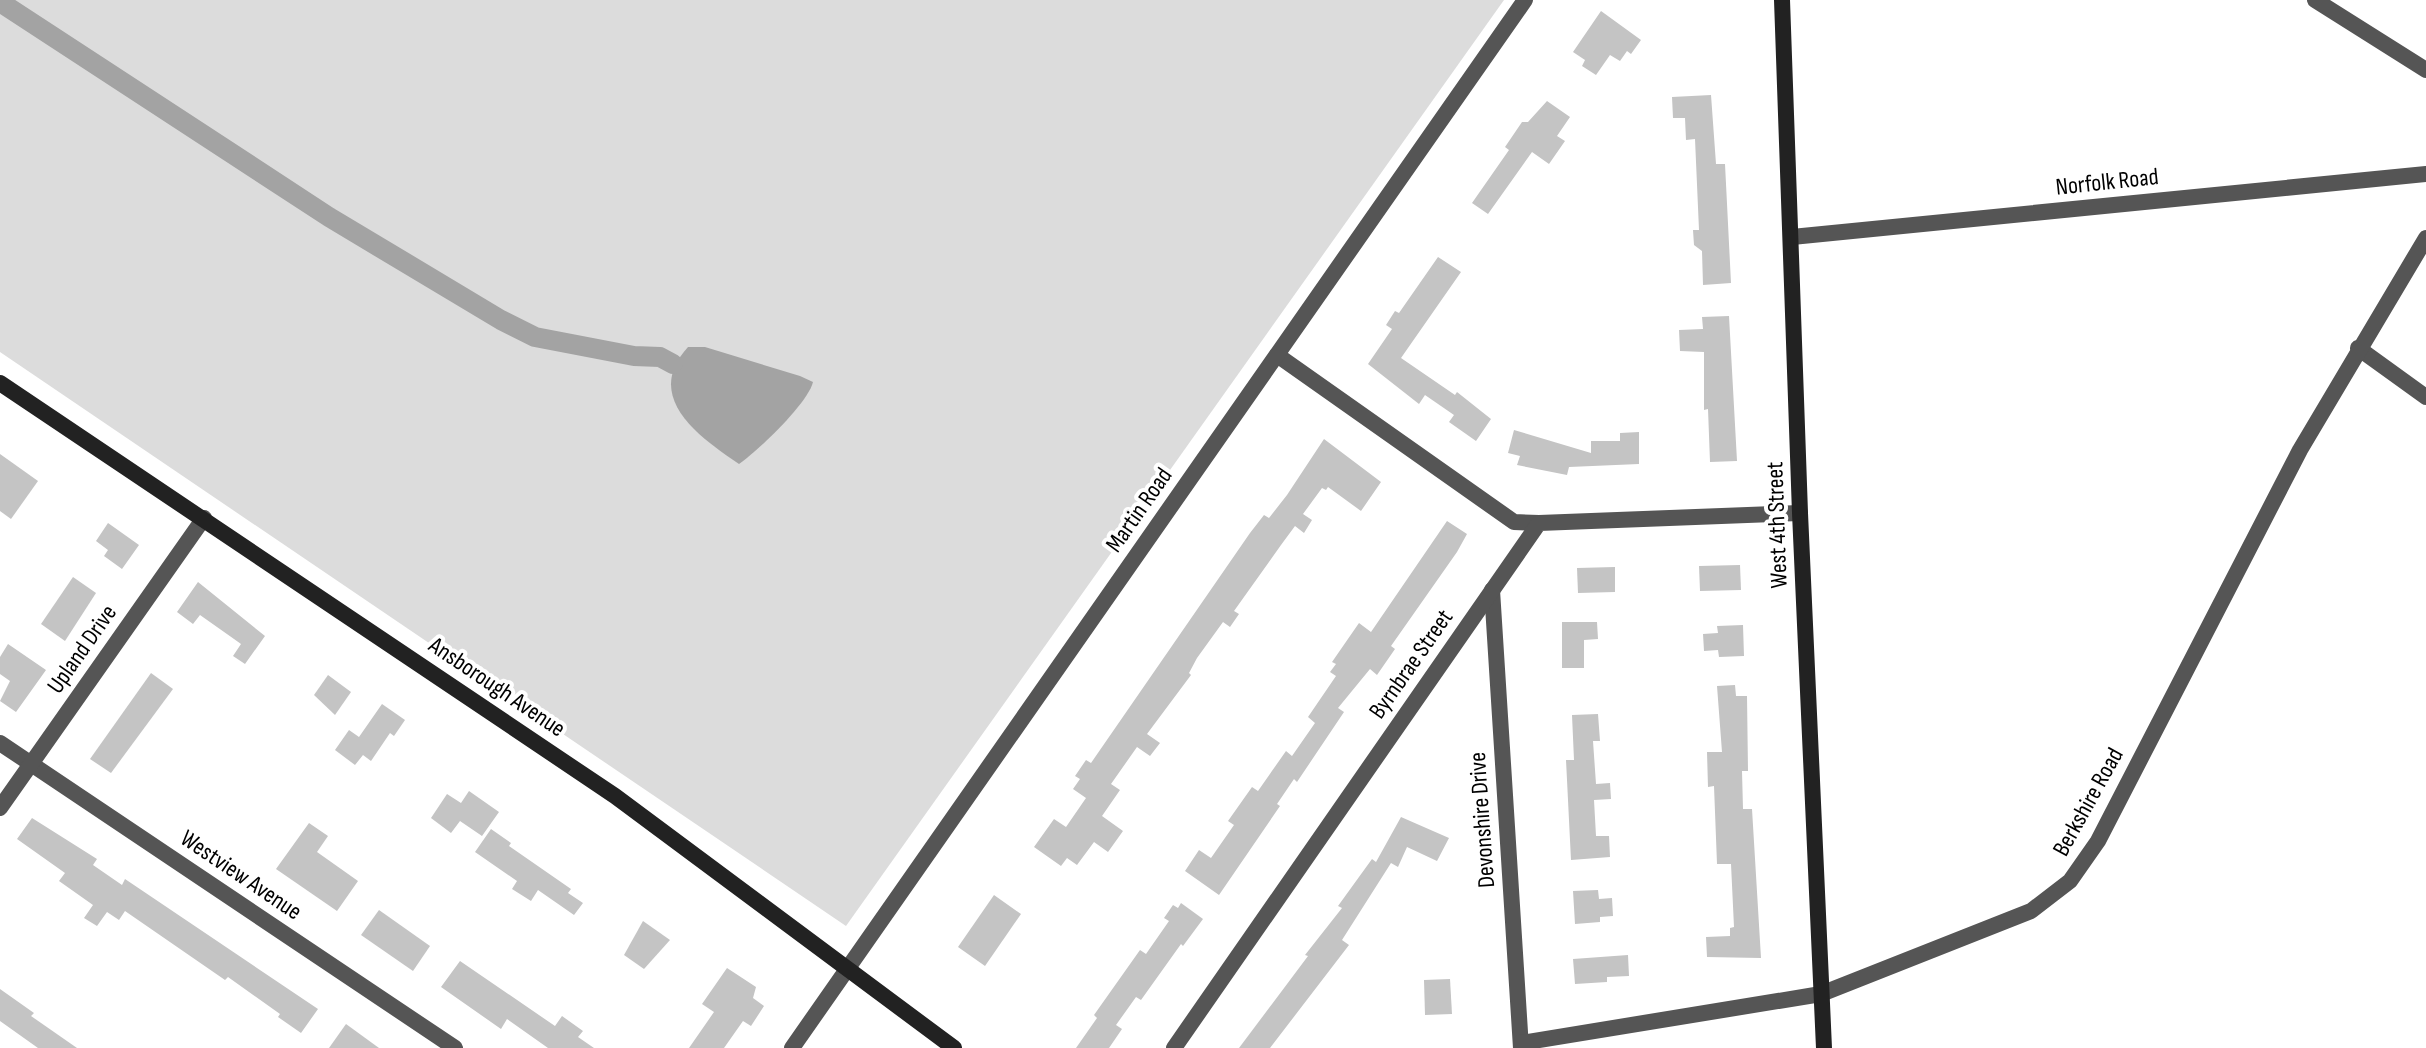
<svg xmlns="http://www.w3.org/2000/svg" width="2426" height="1048" font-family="'Sofia Sans Condensed',sans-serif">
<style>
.green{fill:#dcdcdc}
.water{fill:#a3a3a3}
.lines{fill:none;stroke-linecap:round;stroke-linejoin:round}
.canal{stroke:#a3a3a3;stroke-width:20}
.building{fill:#c4c4c4}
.street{stroke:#555;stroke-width:16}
.secondary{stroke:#222;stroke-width:16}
.labels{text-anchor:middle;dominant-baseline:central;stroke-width:8;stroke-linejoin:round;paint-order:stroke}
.street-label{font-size:24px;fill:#000;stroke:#fff}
</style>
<rect width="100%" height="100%" fill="#fff"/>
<path class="green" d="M 0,0 L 1504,0 L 846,926 L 0,352 Z"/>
<path class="water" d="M 688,347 L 705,347 L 800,376 L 813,382 C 808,403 758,451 739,464 C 697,436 643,396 688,347 Z"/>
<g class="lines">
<path class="canal" d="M 0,2 L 329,217 L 501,320 L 535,337 L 634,356 L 660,357 L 673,364"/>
</g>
<g class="building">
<path d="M 1601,11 L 1641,40 L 1631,54 L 1627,51 L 1620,61 L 1610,55 L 1596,75 L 1582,66 L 1585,60 L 1573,52 Z"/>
<path d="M 1711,95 L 1716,164 L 1725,164 L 1731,283 L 1703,285 L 1702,251 L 1694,245 L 1693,230 L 1699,230 L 1695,139 L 1686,140 L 1685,118 L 1673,118 L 1672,97 Z"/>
<path d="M 1547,101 L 1570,117 L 1557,136 L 1565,141 L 1549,164 L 1532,152 L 1488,214 L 1472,203 L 1509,150 L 1505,147 L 1522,122 L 1528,122 Z"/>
<path d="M 1438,257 L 1461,272 L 1401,358 L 1455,395 L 1457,392 L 1491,419 L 1476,441 L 1449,422 L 1454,415 L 1425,395 L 1419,404 L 1368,364 L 1392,329 L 1386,325 L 1395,311 L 1399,313 Z"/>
<path d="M 1729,316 L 1737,461 L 1710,462 L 1708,409 L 1704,410 L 1704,352 L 1680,351 L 1679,330 L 1703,329 L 1702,317 Z"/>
<path d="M 1514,430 L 1591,453 L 1591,441 L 1620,441 L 1620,433 L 1639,432 L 1639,464 L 1569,467 L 1567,475 L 1517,465 L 1520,456 L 1508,453 Z"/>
<path d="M 1324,439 L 1381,482 L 1361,511 L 1328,487 L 1326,490 L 1322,488 L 1303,514 L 1312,520 L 1304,533 L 1295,526 L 1281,545 L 1234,611 L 1239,614 L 1230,627 L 1223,622 L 1197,658 L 1189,673 L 1191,675 L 1147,734 L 1160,743 L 1150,756 L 1137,747 L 1111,784 L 1120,790 L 1102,816 L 1123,831 L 1108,852 L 1094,842 L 1077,865 L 1067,858 L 1061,866 L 1034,847 L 1054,819 L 1066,827 L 1086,798 L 1073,789 L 1080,779 L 1075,776 L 1086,760 L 1091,763 L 1250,533 L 1264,515 L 1269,518 L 1287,495 Z"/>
<path d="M 0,454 L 38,481 L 11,519 L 0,511 Z"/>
<path d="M 1447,521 L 1467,534 L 1457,552 L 1391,646 L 1395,649 L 1377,675 L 1370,669 L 1338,708 L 1344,712 L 1297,782 L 1294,779 L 1277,804 L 1280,806 L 1219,895 L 1185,871 L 1199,850 L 1211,858 L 1234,825 L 1228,821 L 1252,787 L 1258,791 L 1286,751 L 1292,756 L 1315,723 L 1308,717 L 1336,676 L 1330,672 L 1336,664 L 1332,662 L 1359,623 L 1371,632 Z"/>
<path d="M 108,523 L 139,545 L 122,569 L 104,556 L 108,550 L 96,541 Z"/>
<path d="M 1740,565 L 1741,590 L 1700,591 L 1699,566 Z"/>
<path d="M 1615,567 L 1615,592 L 1578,593 L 1577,568 Z"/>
<path d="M 73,577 L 96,593 L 65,641 L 41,624 Z"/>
<path d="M 198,582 L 265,636 L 245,664 L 233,656 L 241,644 L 234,639 L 200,615 L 193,624 L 177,612 Z"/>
<path d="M 1562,622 L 1597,622 L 1598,639 L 1584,640 L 1584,668 L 1562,668 Z"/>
<path d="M 1743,625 L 1744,656 L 1719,657 L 1718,650 L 1704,651 L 1703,634 L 1718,633 L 1717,626 Z"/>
<path d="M 8,644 L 46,670 L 16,712 L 0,701 L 10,681 L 0,674 L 0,657 Z"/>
<path d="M 151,673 L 173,689 L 111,773 L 90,759 Z"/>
<path d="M 328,675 L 351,692 L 335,715 L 314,695 Z"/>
<path d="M 1735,685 L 1736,696 L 1747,696 L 1748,771 L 1742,771 L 1743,809 L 1752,809 L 1761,958 L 1707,957 L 1706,937 L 1730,936 L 1730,928 L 1734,927 L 1731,864 L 1717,864 L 1714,786 L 1708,787 L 1707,752 L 1722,752 L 1717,686 Z"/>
<path d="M 382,704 L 405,720 L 394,736 L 390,733 L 371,761 L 363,755 L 355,765 L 335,750 L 349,730 L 359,737 Z"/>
<path d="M 1598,714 L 1600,741 L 1593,741 L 1596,784 L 1610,783 L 1611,799 L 1594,800 L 1596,836 L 1609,836 L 1610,857 L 1571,860 L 1566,760 L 1574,760 L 1572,715 Z"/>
<path d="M 469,791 L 499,812 L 482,836 L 460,821 L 451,833 L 431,818 L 447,794 L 461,803 Z"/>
<path d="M 1401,817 L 1449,838 L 1437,861 L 1407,847 L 1398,867 L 1391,863 L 1342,940 L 1349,945 L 1270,1048 L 1239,1048 L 1308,956 L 1305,955 L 1342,908 L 1338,906 L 1372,859 L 1376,862 Z"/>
<path d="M 32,818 L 97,859 L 93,865 L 122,885 L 125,879 L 318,1009 L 301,1033 L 278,1017 L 280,1014 L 228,977 L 225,980 L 125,911 L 119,920 L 107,912 L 97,926 L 84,918 L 93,905 L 59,881 L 65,873 L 17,839 Z"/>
<path d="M 309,823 L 328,836 L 317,852 L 358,881 L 337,911 L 276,869 Z"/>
<path d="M 491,829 L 511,843 L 509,846 L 571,889 L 568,893 L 583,903 L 574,915 L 538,890 L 531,901 L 512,889 L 517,881 L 475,852 Z"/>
<path d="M 1598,890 L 1599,899 L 1612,898 L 1613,916 L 1600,917 L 1600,922 L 1575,924 L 1573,891 Z"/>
<path d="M 994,895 L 1021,914 L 985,966 L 958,947 Z"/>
<path d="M 1181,903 L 1203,919 L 1183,946 L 1181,944 L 1141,1000 L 1136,997 L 1116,1025 L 1122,1029 L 1109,1048 L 1076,1048 L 1097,1018 L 1094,1015 L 1140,950 L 1146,954 L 1169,921 L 1164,918 L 1173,905 L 1178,908 Z"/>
<path d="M 379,910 L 430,946 L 413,971 L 361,935 Z"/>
<path d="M 643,921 L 670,940 L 644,969 L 624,955 Z"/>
<path d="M 1628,955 L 1629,976 L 1607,977 L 1607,982 L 1575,984 L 1573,959 Z"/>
<path d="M 460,961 L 555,1026 L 562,1016 L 583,1031 L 578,1037 L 594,1048 L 548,1048 L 507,1019 L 501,1029 L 441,987 Z"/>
<path d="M 727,968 L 756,987 L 753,998 L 764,1006 L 751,1026 L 743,1021 L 724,1048 L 689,1048 L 714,1012 L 702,1004 Z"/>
<path d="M 1450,979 L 1452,1014 L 1425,1015 L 1424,980 Z"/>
<path d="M 0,989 L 34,1013 L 31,1016 L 77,1048 L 38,1048 L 0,1021 Z"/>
<path d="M 346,1024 L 379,1048 L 329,1048 Z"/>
</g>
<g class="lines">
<g class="street">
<path d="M 2315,0 L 2426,70"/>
<path d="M 1792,237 L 2426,174"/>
<path d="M 2358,348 L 2426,397"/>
<path d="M 1277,355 L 1514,522 L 1539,523"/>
<path d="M 1492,590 L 1521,1048"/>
<path d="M 0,743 L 455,1048"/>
<path d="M 0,808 L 204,518"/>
<path d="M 1521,1043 L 1821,994 L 2031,911 L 2070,881 L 2098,841 L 2300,450 L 2426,238"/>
<path d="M 792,1048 L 1525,0"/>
<path d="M 1174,1048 L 1539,523 L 1800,513"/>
</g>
<g class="secondary">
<path d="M 1782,0 L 1800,513 L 1824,1048"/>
<path d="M 0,383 L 615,796 L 954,1048"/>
</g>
</g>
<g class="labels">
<g class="street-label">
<text transform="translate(2107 182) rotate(-6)">Norfolk Road</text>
<text transform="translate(1139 510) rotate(-55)">Martin Road</text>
<text transform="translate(1777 525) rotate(-92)">West 4th Street</text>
<text transform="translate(82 649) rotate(-55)">Upland Drive</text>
<text transform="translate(1411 664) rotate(-55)">Byrnbrae Street</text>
<text transform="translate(497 687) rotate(34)">Ansborough Avenue</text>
<text transform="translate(2088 802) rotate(-61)">Berkshire Road</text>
<text transform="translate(1482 820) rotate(-94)">Devonshire Drive</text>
<text transform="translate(241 875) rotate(34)">Westview Avenue</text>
</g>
</g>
</svg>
